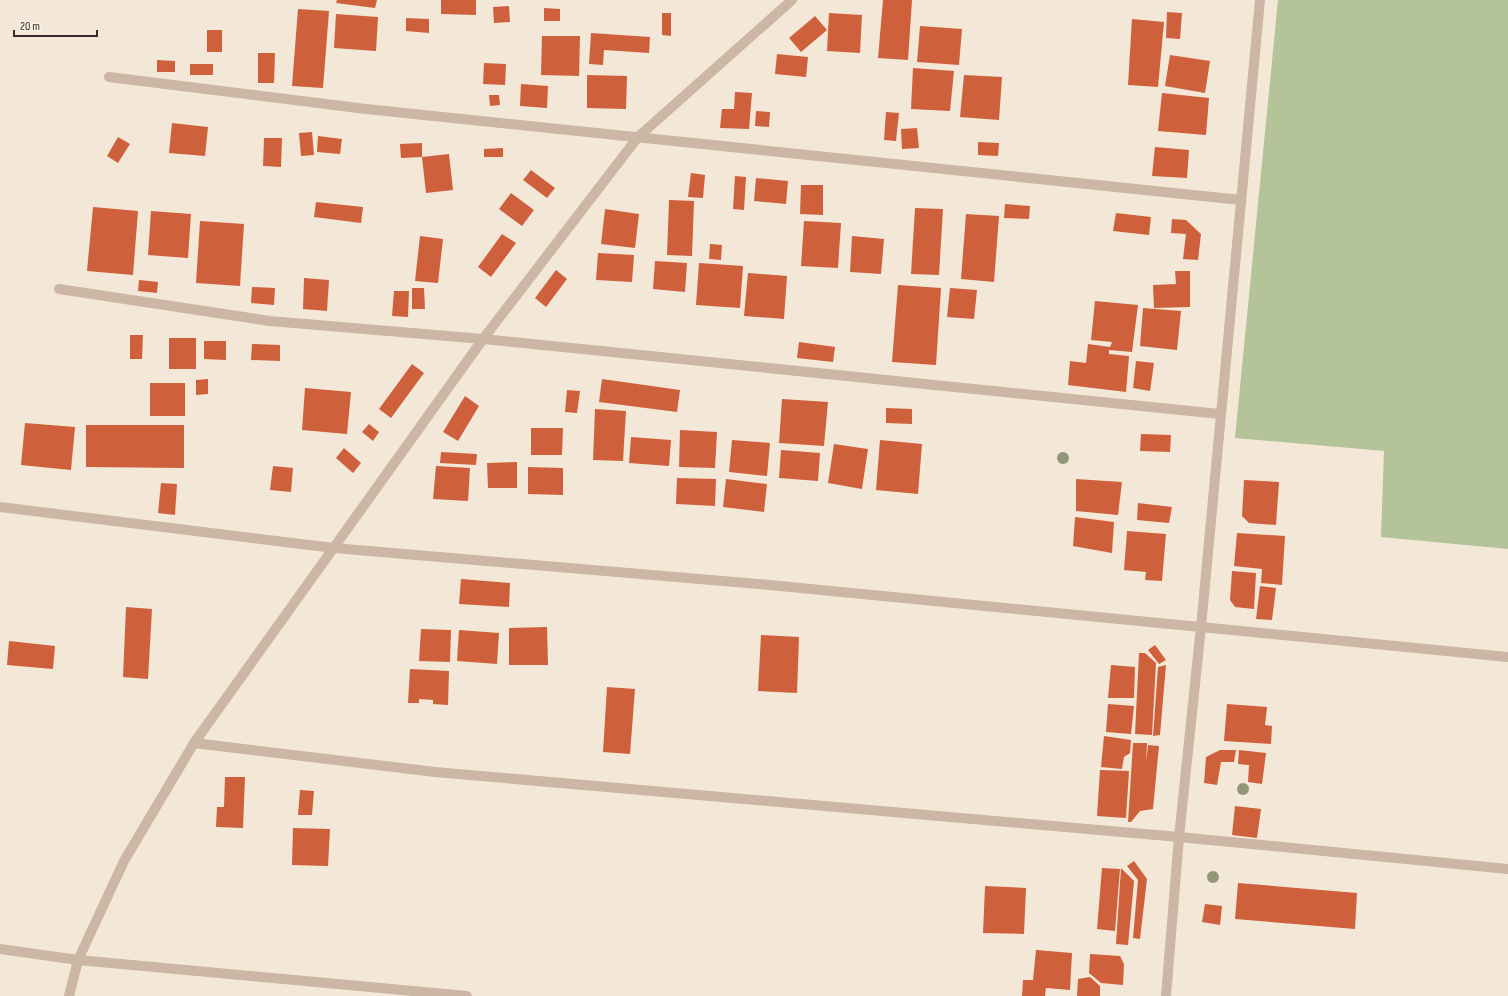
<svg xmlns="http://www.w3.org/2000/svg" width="1508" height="996" font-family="'Sofia Sans Condensed',sans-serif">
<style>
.green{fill:#b4c398}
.building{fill:#ce613b}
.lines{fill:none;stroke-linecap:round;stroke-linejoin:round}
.street{stroke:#ccb6a4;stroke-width:10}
.tree{fill:#939777}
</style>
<rect width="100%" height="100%" fill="#f3e7d8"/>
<path class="green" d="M 1278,0 L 1508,0 L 1508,549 L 1381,537 L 1384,451 L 1235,438 Z"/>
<g class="building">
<path d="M 337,0 L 377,0 L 375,8 L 336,3 Z"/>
<path d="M 441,0 L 476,0 L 476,15 L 441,14 Z"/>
<path d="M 883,0 L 912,0 L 908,60 L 878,58 Z"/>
<path d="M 509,6 L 510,22 L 494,23 L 493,7 Z"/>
<path d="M 544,8 L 560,9 L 560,21 L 544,21 Z"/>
<path d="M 298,9 L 329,11 L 323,88 L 292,86 Z"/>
<path d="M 1167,12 L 1182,13 L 1180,39 L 1166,38 Z"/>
<path d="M 662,13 L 671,13 L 671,36 L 662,35 Z"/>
<path d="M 829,13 L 862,15 L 860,53 L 827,51 Z"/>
<path d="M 336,14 L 378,17 L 376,51 L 334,48 Z"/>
<path d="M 815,16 L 827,30 L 801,52 L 789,38 Z"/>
<path d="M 406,18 L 429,19 L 429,33 L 406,31 Z"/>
<path d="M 1132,19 L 1164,22 L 1158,87 L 1128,85 Z"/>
<path d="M 920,26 L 962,29 L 959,65 L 917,62 Z"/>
<rect x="207" y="30" width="15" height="22"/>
<path d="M 591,33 L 650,37 L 649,53 L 604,50 L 603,65 L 589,64 Z"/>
<path d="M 542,36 L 580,36 L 579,76 L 541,75 Z"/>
<path d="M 258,53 L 275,53 L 274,83 L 258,83 Z"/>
<path d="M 777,54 L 808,57 L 806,77 L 775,74 Z"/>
<path d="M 1170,55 L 1210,61 L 1205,93 L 1165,86 Z"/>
<path d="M 157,60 L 175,61 L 175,72 L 157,72 Z"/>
<path d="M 484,63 L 506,64 L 505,85 L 483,84 Z"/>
<rect x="190" y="64" width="23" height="11"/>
<path d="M 913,68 L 954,71 L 950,111 L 911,109 Z"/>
<path d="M 587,75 L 627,76 L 626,109 L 587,108 Z"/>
<path d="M 964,75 L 1002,77 L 999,120 L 960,117 Z"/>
<path d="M 521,84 L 548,86 L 547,108 L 520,106 Z"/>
<path d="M 735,92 L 752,93 L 749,129 L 720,128 L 722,109 L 734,109 Z"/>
<path d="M 1162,93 L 1209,98 L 1206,135 L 1158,131 Z"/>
<path d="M 489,95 L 499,95 L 500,105 L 490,106 Z"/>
<path d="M 756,111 L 770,112 L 769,127 L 755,126 Z"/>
<path d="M 886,112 L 899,113 L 896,141 L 884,140 Z"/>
<path d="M 172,123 L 208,127 L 205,156 L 169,153 Z"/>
<path d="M 917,128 L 919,148 L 902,149 L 901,129 Z"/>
<path d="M 312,132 L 314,155 L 301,156 L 299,133 Z"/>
<path d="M 318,136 L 342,139 L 340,154 L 317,152 Z"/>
<path d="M 118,137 L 130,144 L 118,163 L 107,156 Z"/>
<path d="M 264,138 L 282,138 L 281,167 L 263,166 Z"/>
<path d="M 978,142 L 999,143 L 998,156 L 978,155 Z"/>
<path d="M 422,143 L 422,157 L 401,158 L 400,144 Z"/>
<path d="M 1155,147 L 1189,150 L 1187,178 L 1152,176 Z"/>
<path d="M 503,148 L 503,157 L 484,157 L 484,149 Z"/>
<path d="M 449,154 L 453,190 L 426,193 L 422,157 Z"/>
<path d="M 531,170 L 555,188 L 547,198 L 523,180 Z"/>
<path d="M 691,173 L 705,175 L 703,198 L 688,197 Z"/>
<path d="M 735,176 L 746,177 L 744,210 L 733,209 Z"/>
<path d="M 756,178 L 788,181 L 786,204 L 754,201 Z"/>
<path d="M 801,185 L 823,185 L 823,215 L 800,214 Z"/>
<path d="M 511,193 L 534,210 L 522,226 L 499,209 Z"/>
<path d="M 669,200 L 694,201 L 692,256 L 667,255 Z"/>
<path d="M 316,202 L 363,207 L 361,223 L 314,217 Z"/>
<path d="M 1005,204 L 1030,206 L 1029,219 L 1004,218 Z"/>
<path d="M 93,207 L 138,211 L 133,275 L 87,271 Z"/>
<path d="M 915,208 L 943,209 L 939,275 L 911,274 Z"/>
<path d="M 605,209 L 639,214 L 635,248 L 601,244 Z"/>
<path d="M 151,211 L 191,214 L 188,258 L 148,255 Z"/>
<path d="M 1116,213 L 1151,217 L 1149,235 L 1113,231 Z"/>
<path d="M 966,214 L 999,216 L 994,282 L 961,279 Z"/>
<path d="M 1172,219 L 1186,220 L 1201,234 L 1198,260 L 1183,259 L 1186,234 L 1171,233 Z"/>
<path d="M 200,221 L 244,224 L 240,286 L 196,283 Z"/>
<path d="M 804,221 L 841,223 L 838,268 L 801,266 Z"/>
<path d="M 502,234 L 516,243 L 491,277 L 478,267 Z"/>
<path d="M 420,236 L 443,239 L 438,283 L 415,281 Z"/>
<path d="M 852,236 L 884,239 L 881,274 L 850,272 Z"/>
<path d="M 710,244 L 722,245 L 721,260 L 709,259 Z"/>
<path d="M 598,253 L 634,255 L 632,282 L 596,280 Z"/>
<path d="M 655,261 L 687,263 L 685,292 L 653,289 Z"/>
<path d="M 699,263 L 743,266 L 740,308 L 696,305 Z"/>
<path d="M 556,270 L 567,279 L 546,307 L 535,298 Z"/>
<path d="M 1175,271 L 1190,271 L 1190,307 L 1154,308 L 1153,285 L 1176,284 Z"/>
<path d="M 748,273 L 787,276 L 784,319 L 744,316 Z"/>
<path d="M 304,278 L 329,280 L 327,311 L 303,309 Z"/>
<path d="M 139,280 L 158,282 L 157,293 L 138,291 Z"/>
<path d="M 898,285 L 941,288 L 936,365 L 892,362 Z"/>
<path d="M 252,287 L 275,288 L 274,305 L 251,303 Z"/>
<path d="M 412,288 L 424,288 L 425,309 L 412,309 Z"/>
<path d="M 950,288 L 977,290 L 974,319 L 947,317 Z"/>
<path d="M 394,291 L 409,291 L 408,317 L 392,316 Z"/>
<path d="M 1095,301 L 1138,305 L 1132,352 L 1109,350 L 1109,354 L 1129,356 L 1126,392 L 1068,385 L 1070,361 L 1086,363 L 1088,344 L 1110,347 L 1112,342 L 1091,340 Z"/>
<path d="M 1143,308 L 1181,311 L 1177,350 L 1140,346 Z"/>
<path d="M 130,335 L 143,335 L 142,359 L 130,359 Z"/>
<rect x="169" y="338" width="27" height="31"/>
<path d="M 204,341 L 226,341 L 226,360 L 204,359 Z"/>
<path d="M 799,342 L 835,347 L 833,362 L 797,358 Z"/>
<path d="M 252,344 L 280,345 L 280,361 L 251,360 Z"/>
<path d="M 1136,361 L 1154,363 L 1150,391 L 1133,388 Z"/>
<path d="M 412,364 L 424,373 L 391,418 L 379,409 Z"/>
<path d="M 208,379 L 208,394 L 196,395 L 196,380 Z"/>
<path d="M 602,379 L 680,390 L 677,412 L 599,402 Z"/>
<rect x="150" y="383" width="35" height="33"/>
<path d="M 305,388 L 351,392 L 347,434 L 302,430 Z"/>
<path d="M 567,390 L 580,391 L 577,413 L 565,412 Z"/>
<path d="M 465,396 L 479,406 L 458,441 L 443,432 Z"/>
<path d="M 782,399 L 828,402 L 824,446 L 779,443 Z"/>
<path d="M 886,408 L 912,409 L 912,424 L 886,423 Z"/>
<path d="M 595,409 L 626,411 L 623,461 L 593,460 Z"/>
<path d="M 25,423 L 75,427 L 71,470 L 21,465 Z"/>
<path d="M 369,424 L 379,432 L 373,441 L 362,432 Z"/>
<path d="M 86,425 L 184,425 L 184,468 L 86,467 Z"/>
<path d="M 531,428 L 563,428 L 562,455 L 531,455 Z"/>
<path d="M 680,430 L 717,432 L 715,468 L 679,467 Z"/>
<path d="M 1141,434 L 1171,435 L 1170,452 L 1140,451 Z"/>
<path d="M 631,437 L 671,440 L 669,466 L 629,463 Z"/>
<path d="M 732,440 L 770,443 L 767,476 L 729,472 Z"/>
<path d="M 880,440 L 922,444 L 918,494 L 876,490 Z"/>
<path d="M 834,444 L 868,449 L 862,489 L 828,483 Z"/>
<path d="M 344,448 L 361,463 L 353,473 L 336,458 Z"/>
<path d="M 781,450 L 820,453 L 818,481 L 779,478 Z"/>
<path d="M 441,452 L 477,454 L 476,465 L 440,463 Z"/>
<path d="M 517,462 L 517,488 L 488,488 L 487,463 Z"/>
<path d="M 273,466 L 293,468 L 291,492 L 270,490 Z"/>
<path d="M 436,466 L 470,468 L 468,501 L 433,499 Z"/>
<path d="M 528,467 L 563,468 L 563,495 L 528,494 Z"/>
<path d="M 677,478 L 716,479 L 715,506 L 676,504 Z"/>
<path d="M 726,479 L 767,484 L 764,512 L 723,507 Z"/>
<path d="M 1076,479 L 1122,482 L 1118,515 L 1076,511 Z"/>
<path d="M 1244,480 L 1279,482 L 1276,525 L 1249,523 L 1242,516 Z"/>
<path d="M 161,483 L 177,484 L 175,515 L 158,513 Z"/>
<path d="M 1138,503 L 1172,507 L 1169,523 L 1137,520 Z"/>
<path d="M 1075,517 L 1114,522 L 1112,553 L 1073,546 Z"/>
<path d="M 1127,531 L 1166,534 L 1162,581 L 1145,580 L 1146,572 L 1124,570 Z"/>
<path d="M 1237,533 L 1285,536 L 1282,585 L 1261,583 L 1262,569 L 1234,566 Z"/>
<path d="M 1232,571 L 1256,573 L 1254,609 L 1235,607 L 1230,600 Z"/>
<path d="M 461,579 L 510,583 L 509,607 L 459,604 Z"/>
<path d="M 1260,586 L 1276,588 L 1272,620 L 1256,619 Z"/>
<path d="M 126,607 L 152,609 L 148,679 L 123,677 Z"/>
<path d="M 547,627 L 548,665 L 509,665 L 509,628 Z"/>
<path d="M 421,629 L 451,630 L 450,662 L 419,661 Z"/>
<path d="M 459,630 L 499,633 L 497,664 L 457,661 Z"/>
<path d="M 761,635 L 799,637 L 797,693 L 758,691 Z"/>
<path d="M 9,641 L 55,646 L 53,669 L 7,665 Z"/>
<path d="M 1155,645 L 1166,660 L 1159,664 L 1148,650 Z"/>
<path d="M 1139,653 L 1145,653 L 1156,663 L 1152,735 L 1135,734 Z"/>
<path d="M 1111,665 L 1135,667 L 1134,698 L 1108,698 Z"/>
<path d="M 1166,665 L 1160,735 L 1153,736 L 1158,667 Z"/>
<path d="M 410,669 L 449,671 L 448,705 L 433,704 L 433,700 L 419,699 L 419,703 L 408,703 Z"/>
<path d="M 607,687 L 635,689 L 630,754 L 603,752 Z"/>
<path d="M 1108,704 L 1134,706 L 1131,734 L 1106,732 Z"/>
<path d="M 1227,704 L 1267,707 L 1265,725 L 1272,726 L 1271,744 L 1224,741 Z"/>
<path d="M 1104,736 L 1131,740 L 1130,753 L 1124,757 L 1122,769 L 1101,767 Z"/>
<path d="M 1133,743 L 1147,743 L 1146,763 L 1148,745 L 1159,746 L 1153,809 L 1140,811 L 1131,822 L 1128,822 Z"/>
<path d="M 1220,750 L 1236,750 L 1234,762 L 1221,762 L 1217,785 L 1204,783 L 1206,757 Z"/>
<path d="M 1239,750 L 1266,753 L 1262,784 L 1248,782 L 1249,765 L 1238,764 Z"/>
<path d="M 1100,770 L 1129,771 L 1126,818 L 1097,816 Z"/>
<path d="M 225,777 L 245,777 L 243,828 L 216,827 L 217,807 L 224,807 Z"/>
<path d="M 300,790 L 314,791 L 312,815 L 298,815 Z"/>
<path d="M 1235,806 L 1261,809 L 1257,838 L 1232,835 Z"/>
<path d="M 293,828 L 330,829 L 328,866 L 292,865 Z"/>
<path d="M 1134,861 L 1147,879 L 1140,939 L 1133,938 L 1138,880 L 1127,866 Z"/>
<path d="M 1102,868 L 1120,869 L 1115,931 L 1097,929 Z"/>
<path d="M 1121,868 L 1134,881 L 1128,945 L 1116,944 Z"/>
<path d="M 1238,883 L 1357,893 L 1355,929 L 1235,919 Z"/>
<path d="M 985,886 L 1026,888 L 1024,934 L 983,933 Z"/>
<path d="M 1205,904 L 1222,906 L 1220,925 L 1202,922 Z"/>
<path d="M 1036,950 L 1072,953 L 1070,990 L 1046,988 L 1045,996 L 1022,996 L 1023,980 L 1033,980 Z"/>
<path d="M 1090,954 L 1120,956 L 1124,964 L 1123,985 L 1101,983 L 1089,973 Z"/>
<path d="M 1090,977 L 1100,986 L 1100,996 L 1077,996 L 1078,979 Z"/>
</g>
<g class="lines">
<g class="street">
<path d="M 109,77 L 366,109 L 1241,200"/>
<path d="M 59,289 L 270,321 L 483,339 L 1220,414"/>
<path d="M 0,507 L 334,548 L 770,585 L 1508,657"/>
<path d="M 194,743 L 435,772 L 1179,837 L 1508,869"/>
<path d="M 0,949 L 78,960 L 467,996"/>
<path d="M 69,996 L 78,960 L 124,861 L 194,743 L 483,339 L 638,137 L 792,0"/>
<path d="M 1166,996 L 1179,837 L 1201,627 L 1260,0"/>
</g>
</g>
<g class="tree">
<circle cx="1063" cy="458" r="6"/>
<circle cx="1243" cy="789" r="6"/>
<circle cx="1213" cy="877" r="6"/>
</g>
<path d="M14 30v6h83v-6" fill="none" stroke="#362b26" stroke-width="2"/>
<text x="20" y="30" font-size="12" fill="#362b26" stroke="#faf1e5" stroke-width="3" paint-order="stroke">20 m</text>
</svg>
